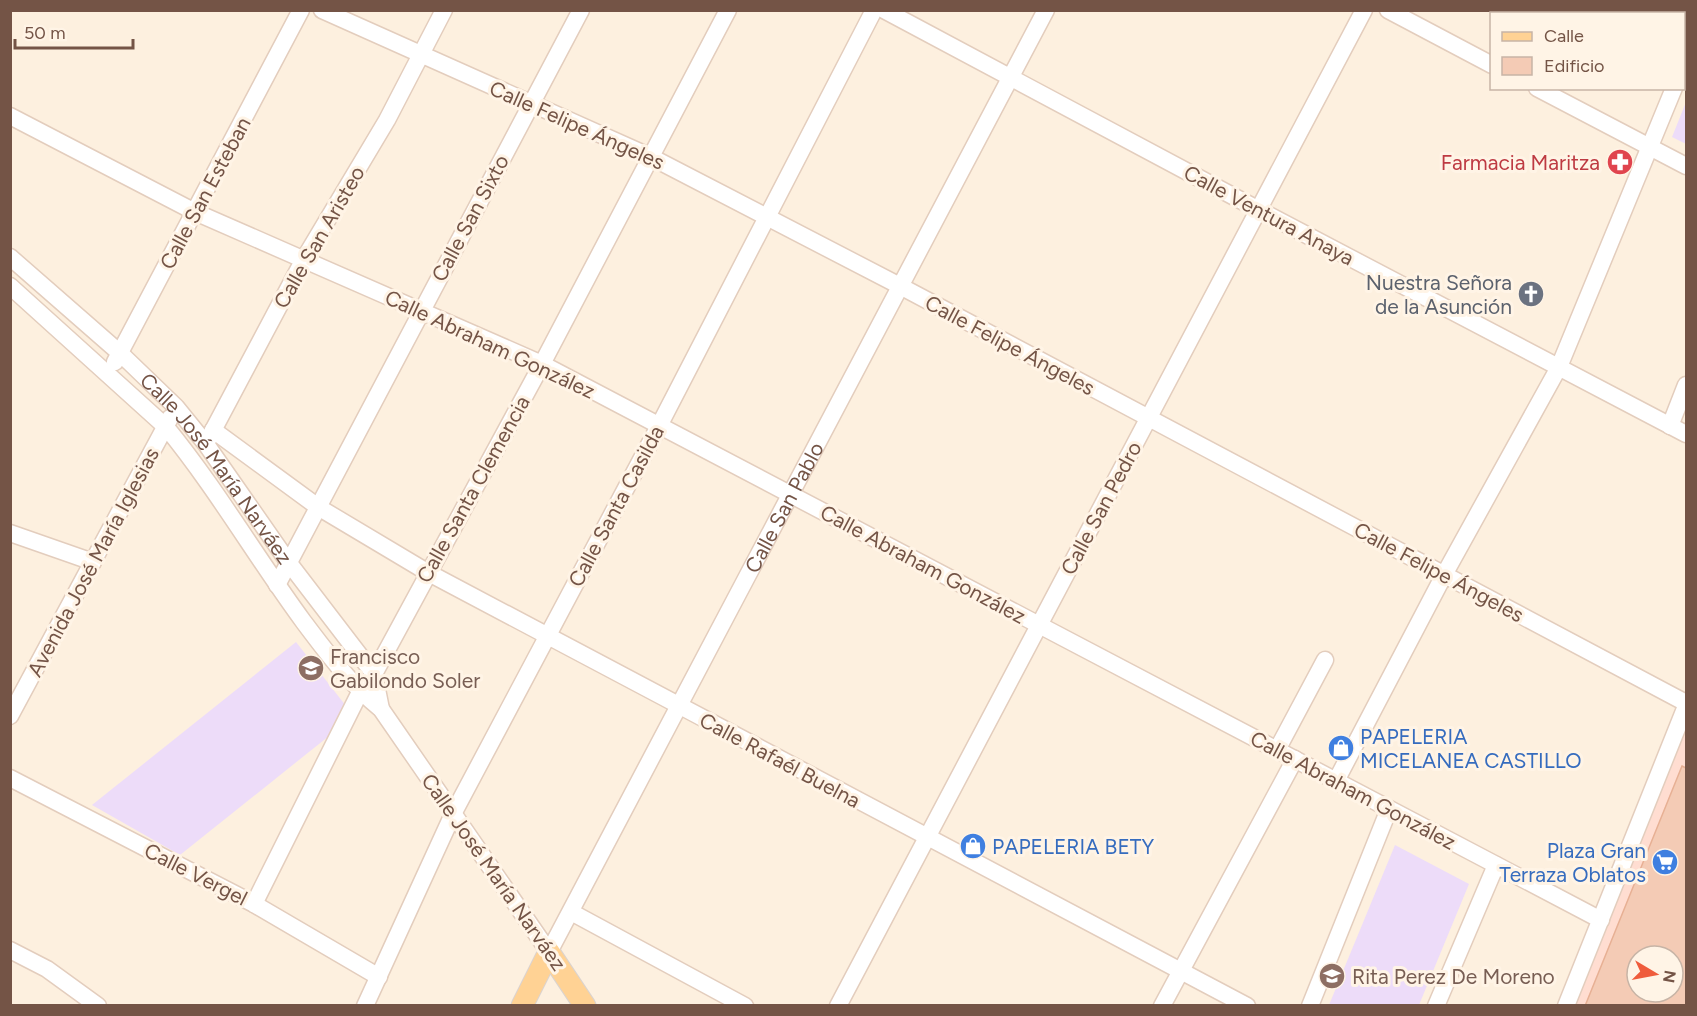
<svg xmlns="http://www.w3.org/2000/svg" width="1697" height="1016" font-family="Figtree,sans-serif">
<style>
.commercial{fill:#ffddd1;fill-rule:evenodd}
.education{fill:#eddcf9}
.building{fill:#f4cbb5;stroke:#e7b094;stroke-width:1.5;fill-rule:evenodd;filter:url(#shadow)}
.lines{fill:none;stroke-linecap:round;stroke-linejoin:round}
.minor-casing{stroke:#e3cdbd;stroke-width:19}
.major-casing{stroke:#dbd3cf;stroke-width:23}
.minor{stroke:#fff;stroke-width:16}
.major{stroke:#ffd294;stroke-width:21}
.labels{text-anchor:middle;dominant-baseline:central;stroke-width:6;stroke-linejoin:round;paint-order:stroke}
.street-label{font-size:21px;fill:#745446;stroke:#fff4e6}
.health-label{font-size:21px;fill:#be3a42;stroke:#fff4e6;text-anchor:end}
.worship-label{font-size:21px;fill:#5b616d;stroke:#fff4e6;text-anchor:end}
.education-label{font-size:21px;fill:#785e54;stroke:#fff4e6;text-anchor:start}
.shop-label{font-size:21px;fill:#366cbe;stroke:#fff4e6;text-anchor:start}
</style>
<defs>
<filter id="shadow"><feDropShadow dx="6" dy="3.5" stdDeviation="1.5" flood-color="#0004"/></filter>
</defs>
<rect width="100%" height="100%" fill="#fdf0df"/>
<path class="commercial" d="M 1686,722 L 1686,1005 L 1570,1006 ZM 1637,956 L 1673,956 L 1673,992 L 1637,992 Z"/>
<g class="education">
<path d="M 1686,102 L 1686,144 L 1672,137 Z"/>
<path d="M 296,642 L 346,706 L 329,736 L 180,855 L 92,805 Z"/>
<path d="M 1395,845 L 1469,884 L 1419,1005 L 1329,1005 Z"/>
</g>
<path class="building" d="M 1682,766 L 1686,768 L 1686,1006 L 1585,1006 ZM 1637,956 L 1673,956 L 1673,992 L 1637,992 Z"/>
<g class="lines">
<defs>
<g id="minor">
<path d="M 322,10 L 651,157 L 900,286 L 1686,703"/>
<path d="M 884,10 L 1259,210 L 1686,434"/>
<path d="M 1388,10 L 1492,65"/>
<path d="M 1684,66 L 1686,58"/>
<path d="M 1537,88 L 1686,166"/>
<path d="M 10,116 L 195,212 L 542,364 L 1601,920"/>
<path id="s1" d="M 10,257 L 121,354 L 176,407 L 206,444 L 289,563 L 374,674 L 381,709"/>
<path id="s2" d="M 10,286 L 166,427 C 216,488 256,557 303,621 C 327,653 350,684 381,709 L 549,952 L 1046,10"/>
<path d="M 115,362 L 301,10"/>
<path d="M 1670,426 L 1686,385"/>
<path d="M 213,430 L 318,507 L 427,572 L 1247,1006"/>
<path d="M 209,438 L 304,259 L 387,120 L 444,10"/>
<path d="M 10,533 L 93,562"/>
<path d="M 277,585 L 581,10"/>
<path d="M 10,716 L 170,418"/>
<path d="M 1277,750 L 1325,660"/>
<path d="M 10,778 L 254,904 L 379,977"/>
<path d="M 1336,781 L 1444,575 L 1559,367 L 1674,88"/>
<path d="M 254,904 L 360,692 L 374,674 L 542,364 L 728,10"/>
<path d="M 571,912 L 745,1006"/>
<path d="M 10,950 L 47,969 L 98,1006"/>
<path d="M 365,1006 L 453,814 L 659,426 L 874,10"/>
<path d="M 838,1006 L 1364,10"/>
<path d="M 1162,1006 L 1295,759"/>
<path d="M 1310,1006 L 1389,809"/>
<path d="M 1436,1006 L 1496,865"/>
<path d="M 1566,1006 L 1686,706"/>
</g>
<path id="major" d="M 522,1006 L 549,952 L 585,1006"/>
</defs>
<use href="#minor" class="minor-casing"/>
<use href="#major" class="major-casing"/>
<use href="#minor" class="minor"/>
<use href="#major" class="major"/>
</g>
<defs>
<symbol id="pharmacy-disc" viewBox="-11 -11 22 22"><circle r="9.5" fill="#e0444e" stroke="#fff4e6"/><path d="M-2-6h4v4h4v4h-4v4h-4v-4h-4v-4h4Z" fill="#fff"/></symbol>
<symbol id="church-disc" viewBox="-11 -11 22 22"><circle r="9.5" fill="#6b7280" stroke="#fff4e6"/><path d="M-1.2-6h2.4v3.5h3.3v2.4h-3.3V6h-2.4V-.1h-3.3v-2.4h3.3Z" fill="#fff"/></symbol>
<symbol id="school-disc" viewBox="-11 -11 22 22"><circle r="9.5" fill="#8d6e63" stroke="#fff4e6"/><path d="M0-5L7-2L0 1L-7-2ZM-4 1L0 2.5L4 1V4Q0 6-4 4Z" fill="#fff"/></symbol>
<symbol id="shop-disc" viewBox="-11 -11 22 22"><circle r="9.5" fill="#3f7fe0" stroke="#fff4e6"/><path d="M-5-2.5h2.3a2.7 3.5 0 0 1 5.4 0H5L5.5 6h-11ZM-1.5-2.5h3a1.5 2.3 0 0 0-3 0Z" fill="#fff"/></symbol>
<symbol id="supermarket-disc" viewBox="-11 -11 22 22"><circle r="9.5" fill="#3f7fe0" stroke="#fff4e6"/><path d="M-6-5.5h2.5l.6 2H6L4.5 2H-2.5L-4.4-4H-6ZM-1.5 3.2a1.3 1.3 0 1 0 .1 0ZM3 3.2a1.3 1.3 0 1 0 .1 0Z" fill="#fff"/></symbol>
</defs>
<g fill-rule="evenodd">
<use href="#pharmacy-disc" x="1605" y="147" width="30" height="30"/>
<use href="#church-disc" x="1516" y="279" width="30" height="30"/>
<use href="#school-disc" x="296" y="653" width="30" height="30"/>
<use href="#shop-disc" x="1326" y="733" width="30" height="30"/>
<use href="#shop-disc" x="958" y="831" width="30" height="30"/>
<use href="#supermarket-disc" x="1650" y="847" width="30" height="30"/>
<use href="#school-disc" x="1317" y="961" width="30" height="30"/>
</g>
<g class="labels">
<g class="street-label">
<text transform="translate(577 125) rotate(24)">Calle Felipe Ángeles</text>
<text transform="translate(205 193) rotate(-62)">Calle San Esteban</text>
<text transform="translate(1269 215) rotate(28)">Calle Ventura Anaya</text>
<text transform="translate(470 218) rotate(-62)">Calle San Sixto</text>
<text transform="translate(319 237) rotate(-60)">Calle San Aristeo</text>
<text transform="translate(490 344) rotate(25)">Calle Abraham González</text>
<text transform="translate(1010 345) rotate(28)">Calle Felipe Ángeles</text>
<text stroke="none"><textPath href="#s1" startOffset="297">Calle José María Narváez</textPath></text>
<text transform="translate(473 489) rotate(-61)">Calle Santa Clemencia</text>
<text transform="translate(616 506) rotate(-62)">Calle Santa Casilda</text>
<text stroke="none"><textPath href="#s2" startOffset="1364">Calle San Pablo</textPath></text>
<text transform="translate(1101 508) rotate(-62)">Calle San Pedro</text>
<text transform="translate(93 562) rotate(-62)">Avenida José María Iglesias</text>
<text transform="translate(923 564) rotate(28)">Calle Abraham González</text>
<text transform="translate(1439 572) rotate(28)">Calle Felipe Ángeles</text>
<text transform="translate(780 760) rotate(28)">Calle Rafaél Buelna</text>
<text transform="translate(1353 790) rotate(28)">Calle Abraham González</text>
<text transform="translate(494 872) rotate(55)">Calle José María Narváez</text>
<text transform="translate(196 874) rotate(27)">Calle Vergel</text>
</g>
<g class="health-label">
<text x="1600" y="162">Farmacia Maritza</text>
</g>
<g class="worship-label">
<text x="1512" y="282">Nuestra Señora<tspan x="1512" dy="24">de la Asunción</tspan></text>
</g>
<g class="education-label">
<text x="330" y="656">Francisco<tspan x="330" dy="24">Gabilondo Soler</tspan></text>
<text x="1352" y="976">Rita Perez De Moreno</text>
</g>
<g class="shop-label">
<text x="1360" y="736">PAPELERIA<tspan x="1360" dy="24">MICELANEA CASTILLO</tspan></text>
<text x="992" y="846">PAPELERIA BETY</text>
<text x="1646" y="850" text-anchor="end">Plaza Gran<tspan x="1646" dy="24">Terraza Oblatos</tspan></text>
</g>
</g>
<rect width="1697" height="1016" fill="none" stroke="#745446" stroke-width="24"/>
<rect x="1490" y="12" width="195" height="78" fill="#fff4e6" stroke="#c7b4a6" stroke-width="1.5"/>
<rect x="1502" y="32" width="30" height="9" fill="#ffd294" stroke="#c7b4a6" stroke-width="1.5"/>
<text x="1544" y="42" font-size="18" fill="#745446">Calle</text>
<rect x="1502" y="57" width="30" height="18" fill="#f4cbb5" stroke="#c7b4a6" stroke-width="1.5"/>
<text x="1544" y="72" font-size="18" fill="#745446">Edificio</text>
<g transform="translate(1655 974) rotate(100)"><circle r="28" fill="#fff4e6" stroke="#c7b4a6" stroke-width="1.5"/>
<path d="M0-4.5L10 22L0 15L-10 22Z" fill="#ef5c3c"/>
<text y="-9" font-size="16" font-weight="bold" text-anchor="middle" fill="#745446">N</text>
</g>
<path d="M15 39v9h118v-9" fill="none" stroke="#745446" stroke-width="3"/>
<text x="24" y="39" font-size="18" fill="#745446" stroke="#fff4e6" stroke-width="4.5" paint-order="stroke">50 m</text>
</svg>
